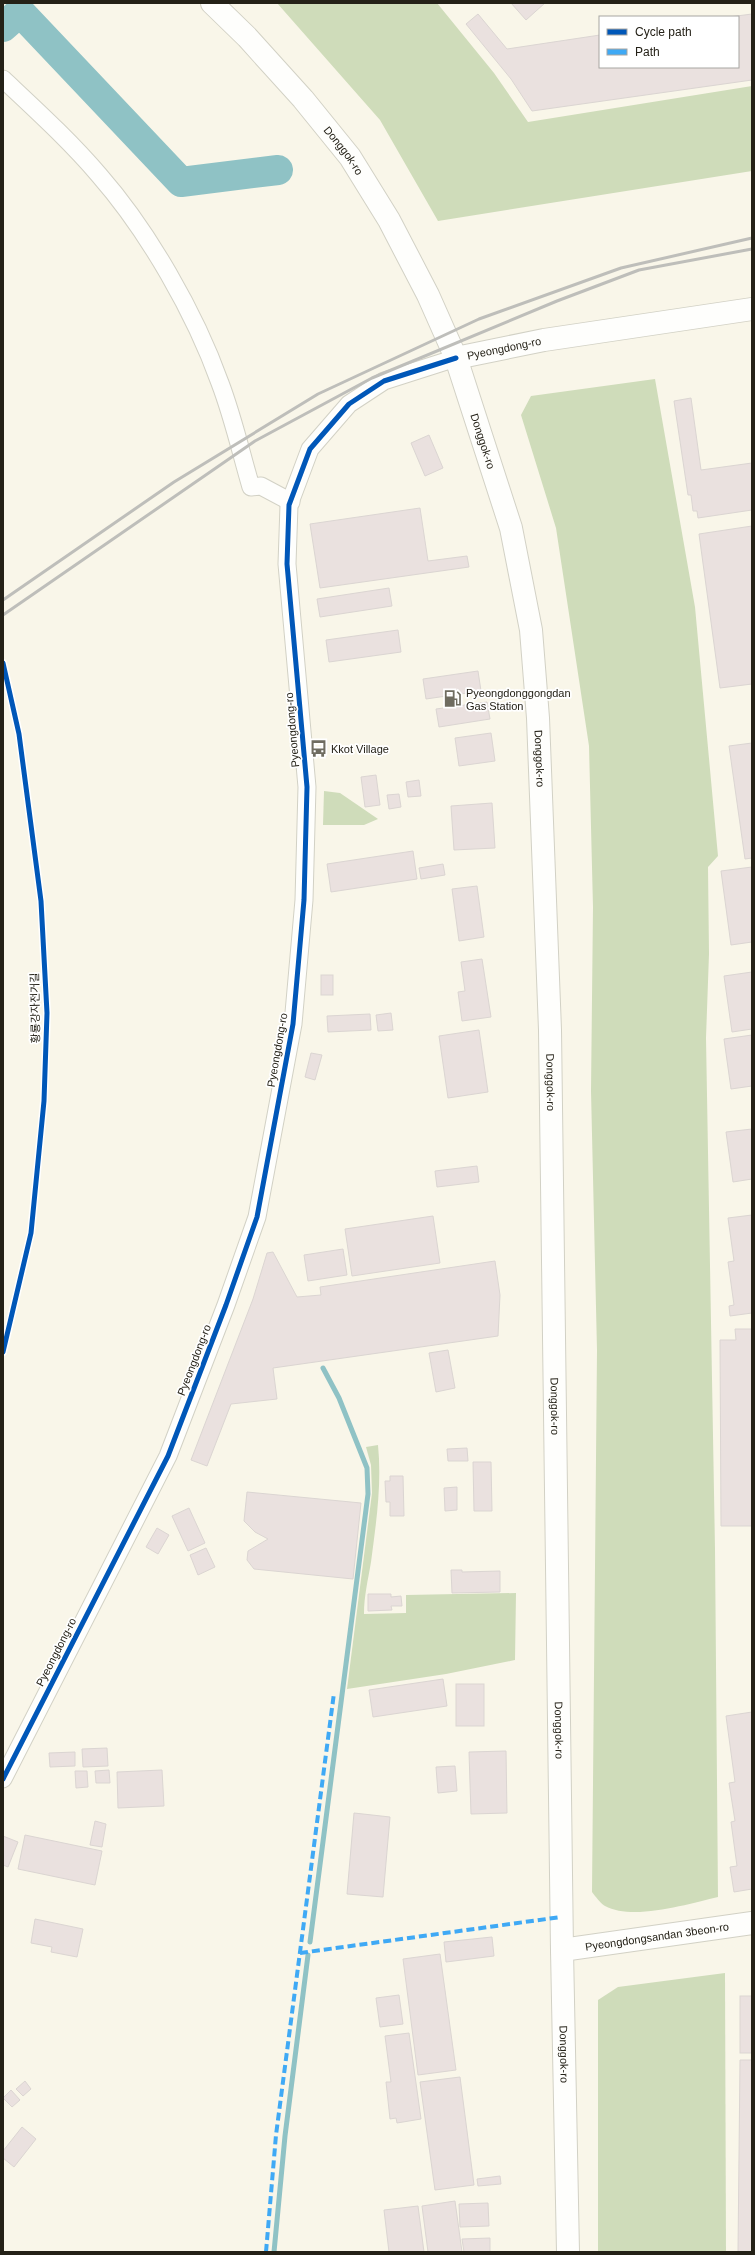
<svg xmlns="http://www.w3.org/2000/svg" width="755" height="2255" font-family="Helvetica,'Noto Sans KR',sans-serif">
<style>
.forest{fill:#cfdcba}
.lines{fill:none;stroke-linecap:round;stroke-linejoin:round}
.stream{stroke:#8fc2c5;stroke-width:5}
.river{stroke:#8fc2c5;stroke-width:30}
.building{fill:#eae1df;stroke:#dbd5d2}
.street-casing{stroke:#d2d1c5;stroke-width:19}
.secondary-casing{stroke:#d2d1c5;stroke-width:24}
.street{stroke:#fefefc;stroke-width:17}
.secondary{stroke:#fefefc;stroke-width:22}
.rail{stroke:#bebeba;stroke-width:3}
.quiet{stroke:#3fa9f5;stroke-width:4;stroke-dasharray:8 4;stroke-linecap:butt}
.cycleway-casing{stroke:#fff;stroke-width:8}
.cycleway{stroke:#0057b8;stroke-width:5}
.labels{text-anchor:middle;dominant-baseline:central;stroke-width:3.5;stroke-linejoin:round;paint-order:stroke}
.street-label{font-size:11px;fill:#242117;stroke:#fff}
.poi-label{font-size:11px;fill:#242117;stroke:#fff;text-anchor:start}
</style>
<rect width="100%" height="100%" fill="#f9f6e9"/>
<g class="forest">
<path d="M 277,3 L 437,3 L 494,73 L 528,122 L 752,86 L 752,171 L 438,221 L 380,120 Z"/>
<path d="M 655,379 L 695,607 L 718,856 L 708,867 L 709,954 L 706,1038 L 715,1549 L 718,1897 C 688,1904 633,1921 605,1906 C 600,1903 596,1897 592,1892 L 597,1350 L 591,1091 L 593,907 L 589,746 L 556,528 L 521,415 L 531,396 Z"/>
<path d="M 324,791 L 340,793 L 378,819 L 364,825 L 323,825 Z"/>
<path d="M 378,1445 C 382,1484 376,1524 371,1562 C 368,1580 364,1596 364,1614 L 406,1613 L 406,1595 L 516,1593 L 515,1660 L 446,1674 L 347,1689 L 372,1493 L 371,1465 L 366,1447 Z"/>
<path d="M 725,1973 L 726,2252 L 598,2252 L 598,2000 L 618,1987 Z"/>
</g>
<g class="lines">
<g class="stream">
<path d="M 310,1942 L 368,1494 L 367,1468 L 339,1398 L 323,1368"/>
<path d="M 274,2252 L 285,2136 L 308,1955"/>
</g>
<path class="river" d="M 3,27 L 20,12 L 181,182 L 278,170"/>
</g>
<g class="building">
<path d="M 511,3 L 545,3 L 526,20 Z"/>
<path d="M 478,14 L 507,49 L 600,35 L 600,67 L 738,67 L 738,17 L 729,17 L 752,14 L 752,80 L 532,111 L 511,79 L 466,24 Z"/>
<path d="M 691,398 L 701,470 L 752,463 L 752,510 L 698,518 L 697,511 L 693,511 L 691,495 L 688,495 L 674,401 Z"/>
<path d="M 429,435 L 443,468 L 425,476 L 411,443 Z"/>
<path d="M 420,508 L 428,561 L 467,556 L 469,567 L 320,588 L 310,524 Z"/>
<path d="M 752,526 L 752,684 L 720,688 L 699,534 Z"/>
<path d="M 389,588 L 392,606 L 320,617 L 317,599 Z"/>
<path d="M 398,630 L 401,652 L 329,662 L 326,640 Z"/>
<path d="M 478,671 L 481,691 L 426,699 L 423,679 Z"/>
<path d="M 487,702 L 490,719 L 439,727 L 436,709 Z"/>
<path d="M 491,733 L 495,761 L 459,766 L 455,738 Z"/>
<path d="M 752,743 L 752,858 L 745,859 L 729,746 Z"/>
<path d="M 376,775 L 380,805 L 365,807 L 361,777 Z"/>
<path d="M 419,780 L 421,796 L 408,797 L 406,782 Z"/>
<path d="M 399,794 L 401,807 L 389,809 L 387,795 Z"/>
<path d="M 492,803 L 495,848 L 454,850 L 451,806 Z"/>
<path d="M 413,851 L 417,879 L 331,892 L 327,864 Z"/>
<path d="M 443,864 L 445,875 L 421,879 L 419,868 Z"/>
<path d="M 752,867 L 752,942 L 731,945 L 721,871 Z"/>
<path d="M 477,886 L 484,937 L 459,941 L 452,889 Z"/>
<path d="M 482,959 L 491,1017 L 462,1021 L 458,992 L 465,991 L 461,962 Z"/>
<path d="M 752,972 L 752,1029 L 732,1032 L 724,976 Z"/>
<rect x="321" y="975" width="12" height="20"/>
<path d="M 391,1013 L 393,1030 L 378,1031 L 376,1015 Z"/>
<path d="M 370,1014 L 371,1030 L 328,1032 L 327,1016 Z"/>
<path d="M 479,1030 L 488,1092 L 448,1098 L 439,1036 Z"/>
<path d="M 752,1035 L 752,1086 L 731,1089 L 724,1039 Z"/>
<path d="M 311,1053 L 322,1055 L 315,1080 L 305,1077 Z"/>
<path d="M 752,1129 L 752,1179 L 733,1182 L 726,1132 Z"/>
<path d="M 477,1166 L 479,1182 L 437,1187 L 435,1171 Z"/>
<path d="M 752,1215 L 752,1313 L 730,1316 L 729,1306 L 734,1305 L 728,1262 L 734,1261 L 728,1218 Z"/>
<path d="M 433,1216 L 440,1263 L 352,1276 L 345,1229 Z"/>
<path d="M 343,1249 L 347,1275 L 308,1281 L 304,1255 Z"/>
<path d="M 273,1252 L 297,1297 L 321,1295 L 320,1287 L 495,1261 L 500,1295 L 498,1336 L 273,1368 L 277,1399 L 231,1404 L 207,1466 L 191,1460 L 253,1299 L 267,1253 Z"/>
<path d="M 735,1329 L 752,1329 L 752,1526 L 721,1526 L 720,1340 L 736,1340 Z"/>
<path d="M 448,1350 L 455,1388 L 436,1392 L 429,1353 Z"/>
<path d="M 467,1448 L 468,1461 L 448,1461 L 447,1449 Z"/>
<path d="M 473,1462 L 491,1462 L 492,1511 L 474,1511 Z"/>
<path d="M 390,1476 L 403,1476 L 404,1516 L 390,1516 L 390,1502 L 386,1502 L 385,1481 L 390,1481 Z"/>
<path d="M 457,1487 L 457,1510 L 445,1511 L 444,1488 Z"/>
<path d="M 247,1492 L 361,1503 L 353,1579 L 254,1569 L 247,1560 L 248,1551 L 268,1539 L 255,1532 L 244,1521 Z"/>
<path d="M 189,1508 L 205,1543 L 188,1551 L 172,1516 Z"/>
<path d="M 157,1528 L 169,1535 L 158,1554 L 146,1547 Z"/>
<path d="M 206,1548 L 215,1567 L 198,1575 L 190,1555 Z"/>
<path d="M 451,1570 L 462,1570 L 462,1572 L 500,1571 L 500,1592 L 452,1593 Z"/>
<path d="M 368,1594 L 391,1594 L 391,1597 L 401,1596 L 402,1606 L 391,1606 L 392,1610 L 368,1611 Z"/>
<path d="M 443,1679 L 447,1706 L 373,1717 L 369,1690 Z"/>
<rect x="456" y="1684" width="28" height="42"/>
<path d="M 752,1712 L 752,1889 L 734,1892 L 730,1867 L 737,1866 L 731,1822 L 735,1821 L 729,1783 L 735,1782 L 726,1716 Z"/>
<path d="M 107,1748 L 108,1766 L 83,1767 L 82,1749 Z"/>
<path d="M 506,1751 L 507,1813 L 471,1814 L 469,1752 Z"/>
<path d="M 75,1752 L 75,1766 L 50,1767 L 49,1753 Z"/>
<path d="M 455,1766 L 457,1791 L 438,1793 L 436,1767 Z"/>
<path d="M 109,1770 L 110,1783 L 96,1783 L 95,1771 Z"/>
<path d="M 162,1770 L 164,1806 L 118,1808 L 117,1772 Z"/>
<path d="M 75,1771 L 87,1771 L 88,1787 L 76,1788 Z"/>
<path d="M 354,1813 L 390,1817 L 383,1897 L 347,1894 Z"/>
<path d="M 95,1821 L 106,1824 L 102,1847 L 90,1845 Z"/>
<path d="M 25,1835 L 102,1851 L 95,1885 L 18,1869 Z"/>
<path d="M 3,1836 L 18,1842 L 8,1867 L 3,1865 Z"/>
<path d="M 35,1919 L 83,1929 L 77,1957 L 51,1952 L 52,1947 L 31,1943 Z"/>
<path d="M 492,1937 L 494,1956 L 446,1962 L 444,1942 Z"/>
<path d="M 440,1954 L 456,2070 L 418,2075 L 403,1959 Z"/>
<path d="M 399,1995 L 403,2024 L 380,2027 L 376,1998 Z"/>
<rect x="740" y="1996" width="12" height="57"/>
<path d="M 409,2033 L 421,2119 L 397,2123 L 396,2118 L 390,2119 L 386,2082 L 391,2082 L 385,2036 Z"/>
<path d="M 740,2060 L 752,2060 L 752,2252 L 738,2252 Z"/>
<path d="M 460,2077 L 474,2185 L 435,2190 L 420,2082 Z"/>
<path d="M 25,2081 L 31,2089 L 23,2096 L 16,2089 Z"/>
<path d="M 11,2090 L 20,2100 L 12,2107 L 3,2098 Z"/>
<path d="M 22,2127 L 36,2139 L 14,2167 L 3,2158 L 3,2151 Z"/>
<path d="M 500,2176 L 501,2184 L 478,2186 L 477,2179 Z"/>
<path d="M 455,2201 L 462,2252 L 428,2252 L 422,2206 Z"/>
<path d="M 488,2203 L 489,2226 L 460,2227 L 459,2204 Z"/>
<path d="M 418,2206 L 424,2252 L 389,2252 L 384,2210 Z"/>
<path d="M 490,2238 L 490,2252 L 464,2252 L 462,2239 Z"/>
</g>
<g class="lines">
<defs>
<g id="street">
<path d="M 3,79 C 36,110 70,141 99,175 C 148,231 195,313 220,383 C 233,417 241,453 251,487 L 261,486 L 291,502"/>
<path d="M 3,1779 L 168,1456 L 226,1305 L 257,1217 L 293,1024 L 304,900 L 307,787 L 287,564 L 289,505 L 310,449 L 349,404 L 384,381 L 456,358"/>
</g>
<g id="secondary">
<path id="s1" d="M 212,3 L 247,37 L 303,99 L 350,157 L 389,220 L 428,295 L 456,358 L 511,528 L 531,630 L 538,718 L 550,1030 L 562,1950 L 568,2252"/>
<path id="s2" d="M 456,358 L 544,340 L 752,309"/>
<path id="s3" d="M 562,1950 L 752,1923"/>
</g>
</defs>
<use href="#street" class="street-casing"/>
<use href="#secondary" class="secondary-casing"/>
<use href="#street" class="street"/>
<use href="#secondary" class="secondary"/>
<g class="rail">
<path d="M 3,600 L 174,482 L 318,394 L 479,319 L 621,268 L 752,238"/>
<path d="M 3,615 L 255,441 L 372,378 L 557,301 L 639,270 L 752,249"/>
</g>
<g class="quiet">
<path d="M 300,1953 L 561,1917"/>
<path d="M 266,2252 L 276,2135 L 334,1693"/>
</g>
<defs>
<g id="cycleway">
<path d="M 3,663 L 19,734 L 41,901 L 47,1013 L 44,1101 L 31,1233 L 3,1352"/>
<path d="M 3,1779 L 168,1456 L 226,1305 L 257,1217 L 293,1024 L 304,900 L 307,787 L 287,564 L 289,505 L 310,449 L 349,404 L 384,381 L 456,358"/>
</g>
</defs>
<use href="#cycleway" class="cycleway-casing"/>
<use href="#cycleway" class="cycleway"/>
</g>
<defs>
<symbol id="fuel-bare" viewBox="-9 -9 18 18"><path d="M-5.5-6h7V0h2V4h1.3V-2.5L3-4.5l.8-.8L6-3V5H2.5V1h-1V6h-7ZM-4.2-4.7v3.2H.2V-4.7Z" fill="#6f6c60" stroke="#fff" stroke-width="2.5" paint-order="stroke"/></symbol>
<symbol id="bus-bare" viewBox="-9 -9 18 18"><path d="M-5-6H5V4H4V6H2V4H-2V6H-4V4H-5ZM-3.5-4V0h7V-4ZM-3.5 1.2v1.5H-2V1.2ZM2 1.2v1.5H3.5V1.2Z" fill="#6f6c60" stroke="#fff" stroke-width="2.5" paint-order="stroke"/></symbol>
</defs>
<g fill-rule="evenodd">
<use href="#fuel-bare" x="440" y="686" width="25" height="25"/>
<use href="#bus-bare" x="306" y="736" width="25" height="25"/>
</g>
<g class="labels">
<g class="street-label">
<text stroke="none"><textPath href="#s1" startOffset="198">Donggok-ro</textPath></text>
<text stroke="none"><textPath href="#s2" startOffset="49">Pyeongdong-ro</textPath></text>
<text stroke="none"><textPath href="#s1" startOffset="522">Donggok-ro</textPath></text>
<text transform="translate(292 730) rotate(-95)">Pyeongdong-ro</text>
<text stroke="none"><textPath href="#s1" startOffset="846">Donggok-ro</textPath></text>
<text transform="translate(35 1008) rotate(-91)">황룡강자전거길</text>
<text transform="translate(277 1050) rotate(-80)">Pyeongdong-ro</text>
<text stroke="none"><textPath href="#s1" startOffset="1170">Donggok-ro</textPath></text>
<text transform="translate(194 1360) rotate(-69)">Pyeongdong-ro</text>
<text stroke="none"><textPath href="#s1" startOffset="1494">Donggok-ro</textPath></text>
<text transform="translate(56 1652) rotate(-63)">Pyeongdong-ro</text>
<text stroke="none"><textPath href="#s1" startOffset="1818">Donggok-ro</textPath></text>
<text stroke="none"><textPath href="#s3" startOffset="96">Pyeongdongsandan 3beon-ro</textPath></text>
<text stroke="none"><textPath href="#s1" startOffset="2142">Donggok-ro</textPath></text>
</g>
<g class="poi-label">
<text x="466" y="693">Pyeongdonggongdan<tspan x="466" dy="13">Gas Station</tspan></text>
<text x="331" y="749">Kkot Village</text>
</g>
</g>
<rect width="755" height="2255" fill="none" stroke="#242117" stroke-width="8"/>
<rect x="599" y="16" width="140" height="52" fill="#ffffff" stroke="#a7a6a2"/>
<rect x="607" y="29" width="20" height="6" fill="#0057b8" stroke="#a7a6a2"/>
<text x="635" y="36" font-size="12" fill="#242117">Cycle path</text>
<rect x="607" y="49" width="20" height="6" fill="#3fa9f5" stroke="#a7a6a2"/>
<text x="635" y="56" font-size="12" fill="#242117">Path</text>
</svg>
